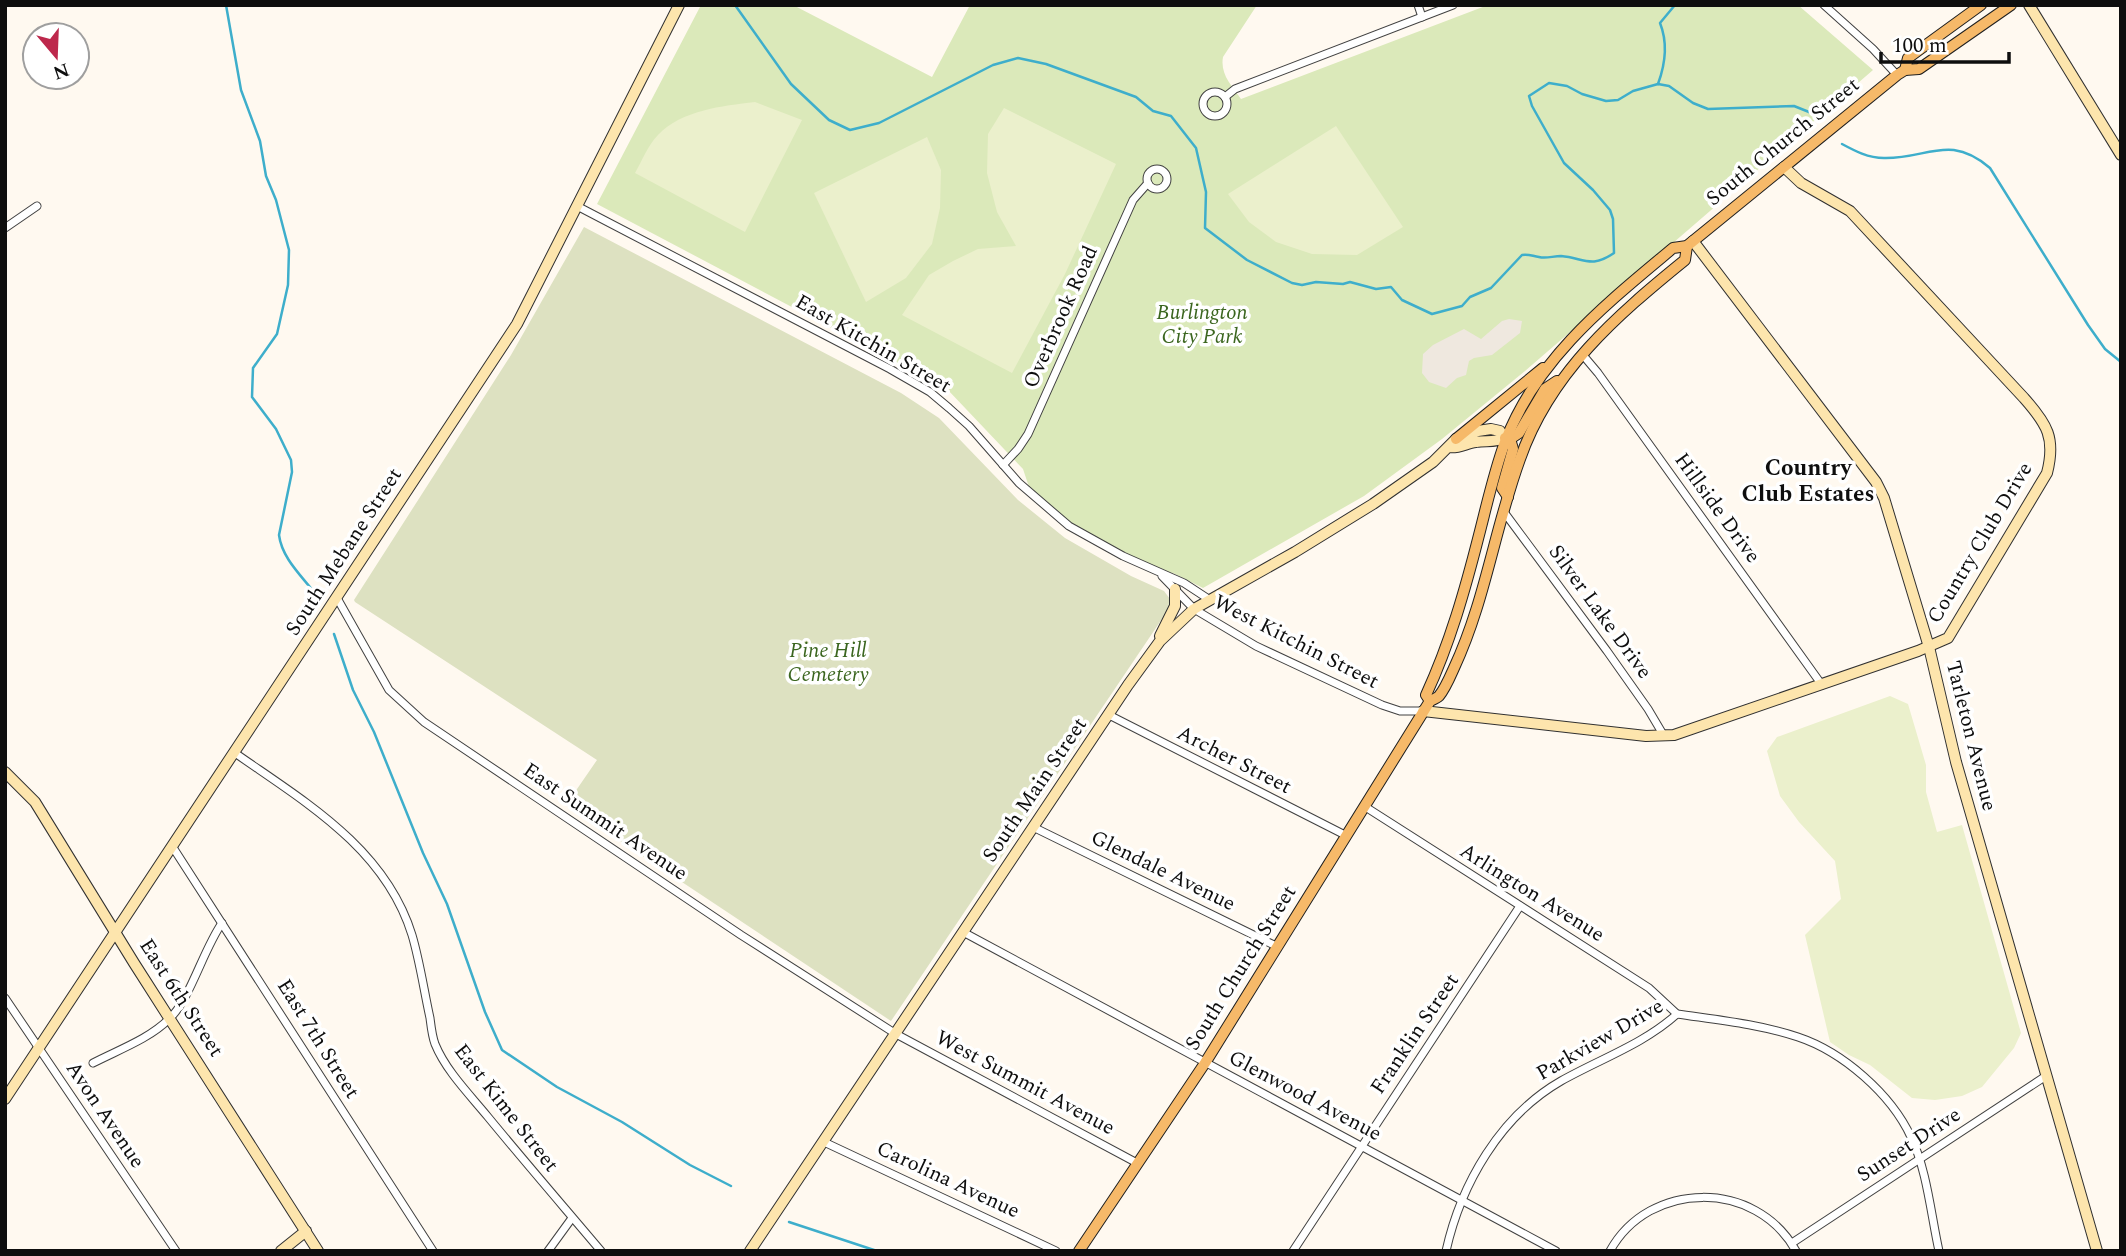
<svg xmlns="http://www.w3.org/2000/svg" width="2126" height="1256" font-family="Spectral,serif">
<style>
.green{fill:#dbe9ba}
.cemetery{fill:#dde1c1}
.pitch{fill:#ebf0cc}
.plaza{fill:#efe8df}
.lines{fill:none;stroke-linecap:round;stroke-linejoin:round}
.stream{stroke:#3eaecb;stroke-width:2.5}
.street-casing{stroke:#414141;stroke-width:9}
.secondary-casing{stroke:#303030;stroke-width:12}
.primary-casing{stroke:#1f1f1f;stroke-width:12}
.street{stroke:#fff;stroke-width:7}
.secondary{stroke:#fde5ad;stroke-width:10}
.primary{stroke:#f6b969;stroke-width:10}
.labels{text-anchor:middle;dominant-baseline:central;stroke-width:7;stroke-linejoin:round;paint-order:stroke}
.street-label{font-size:21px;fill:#0e0e0e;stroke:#fff}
.park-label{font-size:21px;font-style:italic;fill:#3b661f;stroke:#fff}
.neighbourhood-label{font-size:23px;font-weight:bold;fill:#0e0e0e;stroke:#fff}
</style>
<rect width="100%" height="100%" fill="#fff9f0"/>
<path class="green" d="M 701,5 L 793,5 L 932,77 L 970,5 L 1257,5 L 1223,57 C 1220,74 1231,85 1241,99 L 1488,5 L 1798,5 L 1873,70 L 1525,371 L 1442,439 L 1364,496 L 1203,588 L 1173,573 L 1162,572 L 1069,524 L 1032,496 L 1023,469 L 947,389 L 597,204 Z"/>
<path class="cemetery" d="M 584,227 L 901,393 L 939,418 L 1018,500 L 1065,538 L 1131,576 L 1164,591 L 1170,599 L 1170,607 L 891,1021 L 566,805 L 597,760 L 355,602 L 354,600 L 511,355 Z"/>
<g class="pitch">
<path d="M 755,102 L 802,120 L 745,232 L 635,173 C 642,161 648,145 658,135 C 682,110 722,106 755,102 Z"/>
<path d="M 1004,108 L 1116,164 L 1065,274 L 1012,373 L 902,315 L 929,275 L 953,261 L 978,249 L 1016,246 L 997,212 L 987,173 L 988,134 Z"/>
<path d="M 1336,126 L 1403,227 L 1357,255 L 1312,254 L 1276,242 L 1249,222 L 1228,194 Z"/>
<path d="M 927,137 L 941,170 L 940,208 L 932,244 L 906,278 L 866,302 L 814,193 Z"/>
<path d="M 1890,696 L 1908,704 L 1926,765 L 1926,792 L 1937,832 L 1962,825 L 2021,1033 L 2014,1048 L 1982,1087 L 1962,1096 L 1935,1100 L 1912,1098 L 1870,1065 L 1849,1055 L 1830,1042 L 1805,935 L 1841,899 L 1835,861 L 1799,822 L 1780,796 L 1767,751 L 1777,737 Z"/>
</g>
<path class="plaza" d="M 1509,319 L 1522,321 L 1520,333 L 1492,355 L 1474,358 L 1469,361 L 1466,375 L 1457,378 L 1446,388 L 1429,382 L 1422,373 L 1423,354 L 1433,345 L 1464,329 L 1481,339 L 1502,321 Z"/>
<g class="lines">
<g class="stream">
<path d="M 226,5 L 241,90 L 260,141 L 266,176 L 276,200 L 289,250 L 288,285 L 277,334 L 253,368 L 252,397 L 276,429 L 291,460 L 292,472 L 279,535 C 282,559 303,577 317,596"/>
<path d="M 735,5 L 791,84 L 829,120 L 850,130 L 879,123 L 993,65 L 1018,58 L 1046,64 L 1136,97 L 1153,111 L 1171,116 L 1196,148 L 1206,192 L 1205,228 L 1247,260 L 1292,283 L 1302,285 L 1316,282 L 1343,284 L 1350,282 L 1376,289 L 1391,287 L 1402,300 L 1432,314 L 1462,306 L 1470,297 L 1491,288 L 1522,255 C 1529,254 1532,256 1539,257 C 1546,259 1553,256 1561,256 C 1584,258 1591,269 1614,253 L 1613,219 L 1610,210 L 1593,190 L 1564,163 L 1532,106 L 1529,96 L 1549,83 L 1567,86 L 1582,94 L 1606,101 L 1618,100 L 1633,91 L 1658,84 L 1669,86 L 1693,103 L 1708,109 L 1794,106 L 1819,116"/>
<path d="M 1658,84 C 1665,65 1668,43 1660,23 L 1675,5"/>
<path d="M 1842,144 C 1855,151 1868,158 1884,158 C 1928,159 1949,133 1990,168 L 2088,325 L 2105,349 L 2121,362"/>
<path d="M 334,634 L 353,690 L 374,732 L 423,853 L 447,904 L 485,1012 L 502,1050 L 557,1087 L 622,1122 L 690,1165 L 731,1186"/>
<path d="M 789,1222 L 877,1251"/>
</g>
<defs>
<g id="street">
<path d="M 1418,5 L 1422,17"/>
<path d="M 1824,5 L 1873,49 L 1897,75"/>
<circle cx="1215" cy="104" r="12"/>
<path d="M 1225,97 L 1235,89 L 1453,5"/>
<circle cx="1157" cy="179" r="10"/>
<path d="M 577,206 L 890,369 L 930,392 L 949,408 L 969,426 L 1019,483 L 1069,526 L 1123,556 L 1184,583 L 1210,600"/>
<path d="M 5,228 L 37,206"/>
<path d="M 1582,354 L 1598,373 L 1822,685"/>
<path d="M 1003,465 L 1018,449 L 1028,434 L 1133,200 L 1148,183"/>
<path d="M 1504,512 L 1607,651 L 1648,709 L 1664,736"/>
<path d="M 1162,576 L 1194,609 L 1256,646 L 1382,705 L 1400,711 L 1423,711"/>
<path d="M 337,598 L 389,690 L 424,722 L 741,935 L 896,1034 L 1137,1163"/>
<path d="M 1109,715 L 1345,835"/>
<path d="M 235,753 C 305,802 385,848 412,935 C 420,962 424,991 430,1018 C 431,1026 432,1036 435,1044 C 446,1071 470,1095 488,1117 C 525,1162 563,1206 601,1251"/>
<path d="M 1364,806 L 1649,988 L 1677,1014"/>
<path d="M 1033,827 L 1278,947"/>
<path d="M 172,846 L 433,1251"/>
<path d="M 963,932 L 1556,1251"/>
<path d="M 5,998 L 176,1251"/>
<path d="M 93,1063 C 118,1050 149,1039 169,1019 C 190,1000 203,950 222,923"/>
<path d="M 824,1142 L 1056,1251"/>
<path d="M 1792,1243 L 2046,1076"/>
<path d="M 548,1251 L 572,1218"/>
<path d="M 1293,1251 L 1520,906"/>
<path d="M 1446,1251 C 1461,1184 1500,1116 1561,1081 C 1600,1059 1644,1044 1677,1014 C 1718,1020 1759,1024 1798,1037 C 1843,1052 1891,1094 1911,1137 C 1927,1170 1931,1215 1939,1251"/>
<path d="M 1610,1251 C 1649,1180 1756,1179 1796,1251"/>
</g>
<g id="secondary">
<path d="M 2029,5 L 2121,155"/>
<path d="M 1693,241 L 1876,482 L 1884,498 L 1929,647 L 1956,762 L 2097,1251"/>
<path d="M 1160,636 L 1175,606 L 1175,589"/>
<path d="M 1423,711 L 1646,736 L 1674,735 L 1918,651 L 1948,638 L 2047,473 C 2056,438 2047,424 2024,398 L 1850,211 L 1801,183 L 1784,167"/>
<path d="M 5,772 L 35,802 L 134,963 L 318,1251"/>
<path d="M 5,1099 L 517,324 L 679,5"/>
<path d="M 281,1251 L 306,1231"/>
<path d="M 750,1251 L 1128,685 L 1160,641 L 1194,609 L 1295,552 L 1373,504 L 1433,462 L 1456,439 L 1478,431 L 1491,429 L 1500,431 L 1504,438 C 1495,443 1485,440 1476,442 C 1466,443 1459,449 1448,447"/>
</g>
<g id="primary">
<path d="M 1905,70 L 1908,58 L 1981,5"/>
<path d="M 1505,438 L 1510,439 L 1519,433 L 1545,389 L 1557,381"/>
<path d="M 1456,439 L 1543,368"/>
<path d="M 1508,497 L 1502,488 L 1513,449 L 1510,439"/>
<path d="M 1430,701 L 1426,695 C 1450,643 1465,590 1479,535 C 1487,504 1494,472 1505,442 C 1537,358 1606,304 1673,248 L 1687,246 L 1897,75 L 1905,70 L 1919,69 L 2011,5"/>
<path d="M 1079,1251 L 1205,1063 L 1430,701 C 1432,700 1437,698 1439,696 C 1445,689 1450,677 1454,668 C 1485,602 1495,527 1520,459 C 1550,373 1616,316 1685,260 L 1687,246"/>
</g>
</defs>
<use href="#street" class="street-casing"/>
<use href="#secondary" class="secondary-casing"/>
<use href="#primary" class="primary-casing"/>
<use href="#street" class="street"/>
<use href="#secondary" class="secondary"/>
<use href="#primary" class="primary"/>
</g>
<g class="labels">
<g class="street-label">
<text transform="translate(1783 142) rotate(-39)">South Church Street</text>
<text transform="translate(1061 317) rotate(-66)">Overbrook Road</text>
<text transform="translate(873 344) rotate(30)">East Kitchin Street</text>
<text transform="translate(1717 508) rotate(54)">Hillside Drive</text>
<text transform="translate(1980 543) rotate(-59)">Country Club Drive</text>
<text transform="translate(344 552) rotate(-57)">South Mebane Street</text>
<text transform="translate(1600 612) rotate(54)">Silver Lake Drive</text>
<text transform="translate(1296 642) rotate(27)">West Kitchin Street</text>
<text transform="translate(1971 736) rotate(76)">Tarleton Avenue</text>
<text transform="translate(1234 760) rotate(27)">Archer Street</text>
<text transform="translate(1035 790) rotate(-56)">South Main Street</text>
<text transform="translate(605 822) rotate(34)">East Summit Avenue</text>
<text transform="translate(1163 871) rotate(26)">Glendale Avenue</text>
<text transform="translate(1532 893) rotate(32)">Arlington Avenue</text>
<text transform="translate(1241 968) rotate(-58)">South Church Street</text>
<text transform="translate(181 998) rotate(57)">East 6th Street</text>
<text transform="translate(1415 1034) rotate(-56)">Franklin Street</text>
<text transform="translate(318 1039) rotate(58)">East 7th Street</text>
<text transform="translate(1600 1040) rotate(-30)">Parkview Drive</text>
<text transform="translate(1025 1083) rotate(28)">West Summit Avenue</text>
<text transform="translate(1305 1096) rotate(28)">Glenwood Avenue</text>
<text transform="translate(506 1108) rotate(52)">East Kime Street</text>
<text transform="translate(105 1115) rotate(56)">Avon Avenue</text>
<text transform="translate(1909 1145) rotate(-33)">Sunset Drive</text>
<text transform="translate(948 1180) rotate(25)">Carolina Avenue</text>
</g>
<g class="park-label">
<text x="1202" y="313">Burlington<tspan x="1202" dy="24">City Park</tspan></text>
<text x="828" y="651">Pine Hill<tspan x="828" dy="24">Cemetery</tspan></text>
</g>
<g class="neighbourhood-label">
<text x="1808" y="468">Country<tspan x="1808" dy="26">Club Estates</tspan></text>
</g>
</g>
<rect width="2126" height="1256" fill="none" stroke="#0e0e0e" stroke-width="14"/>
<g transform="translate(56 56) rotate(161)"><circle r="33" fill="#ffffff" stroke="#9f9f9f" stroke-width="2"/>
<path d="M0-5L12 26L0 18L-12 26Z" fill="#bd284c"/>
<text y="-10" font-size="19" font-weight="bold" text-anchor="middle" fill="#0e0e0e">N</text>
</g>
<path d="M1881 52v10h128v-10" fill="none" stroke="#0e0e0e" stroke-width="3.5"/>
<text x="1892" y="52" font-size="21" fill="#0e0e0e" stroke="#ffffff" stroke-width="5" paint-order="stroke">100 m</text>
</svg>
